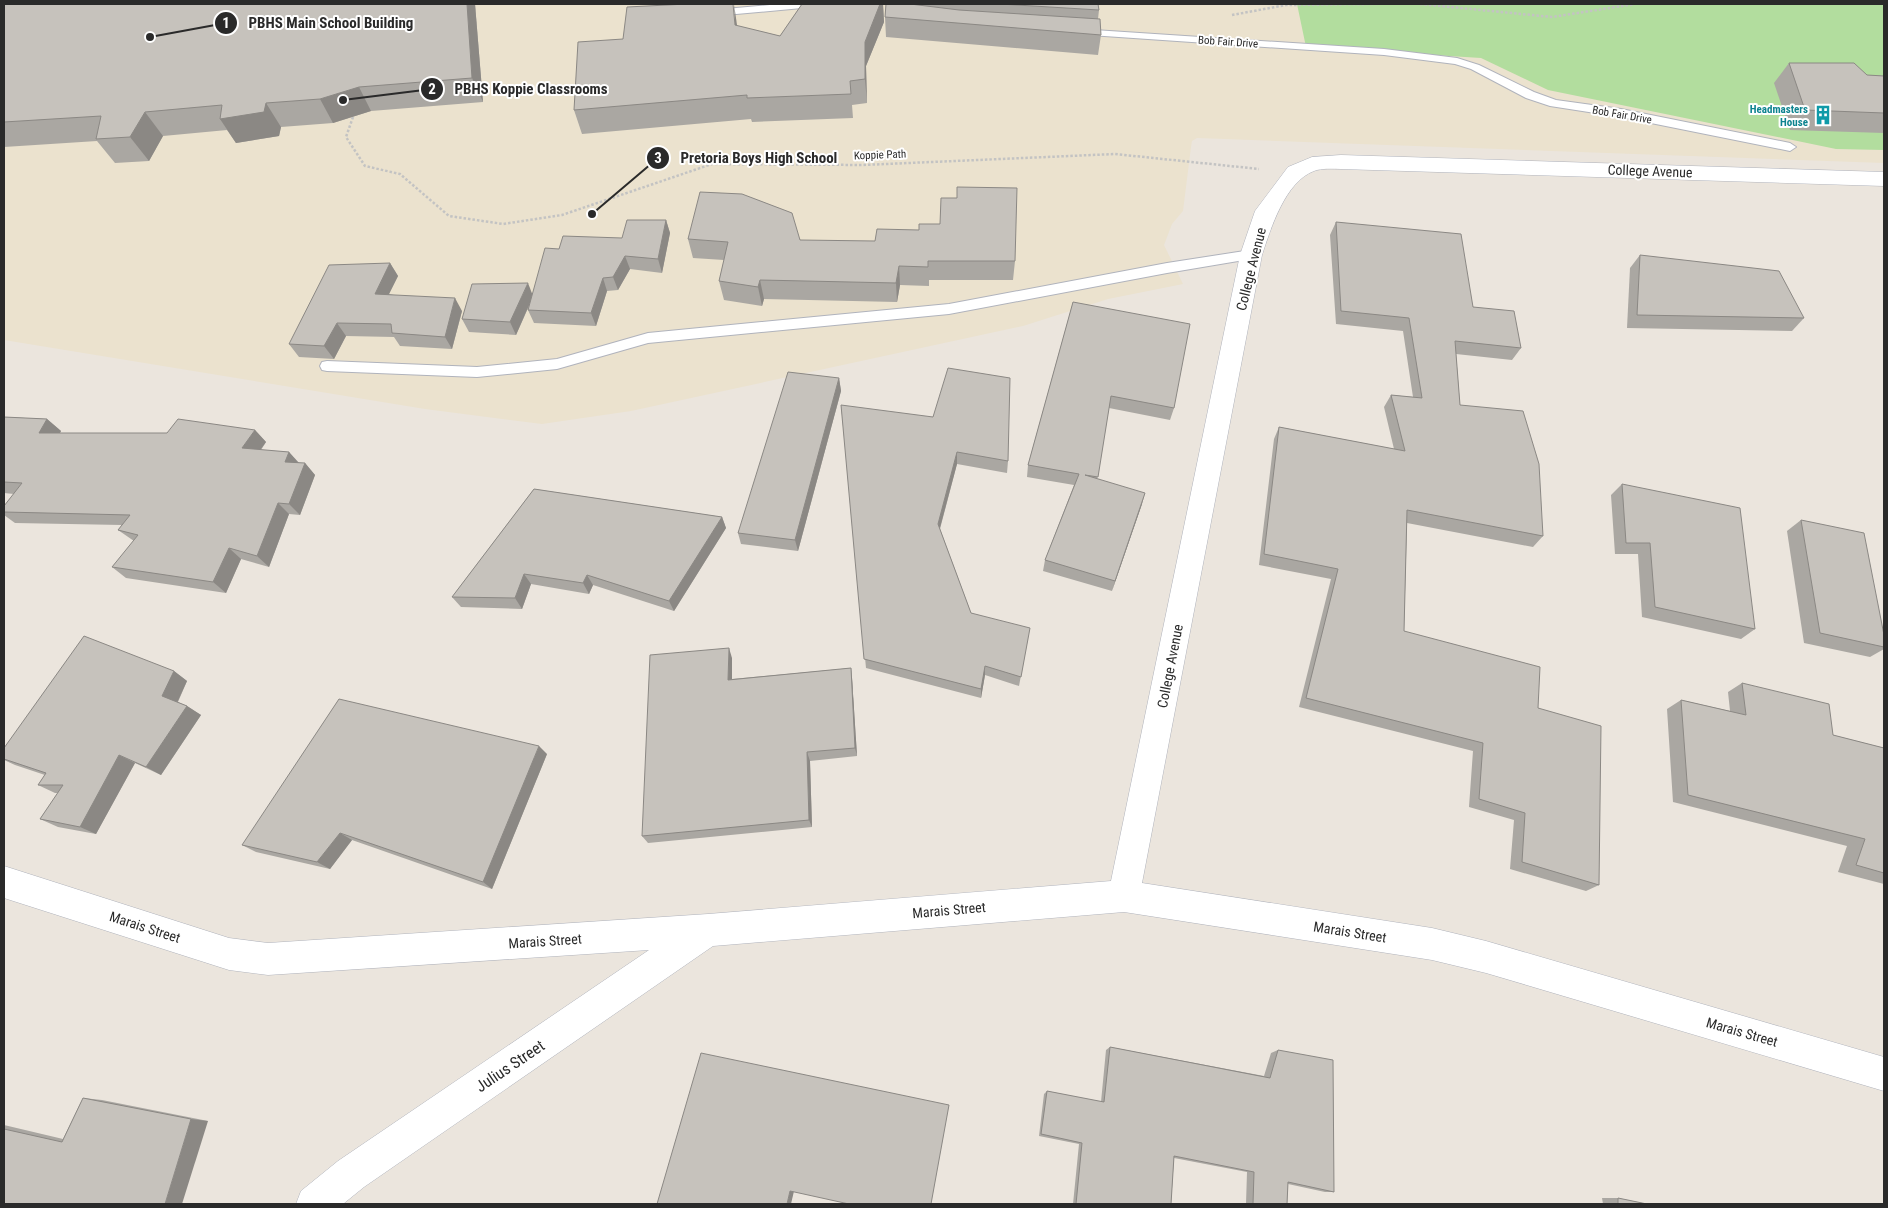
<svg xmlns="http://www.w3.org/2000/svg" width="1888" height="1208" font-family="'Roboto Condensed',sans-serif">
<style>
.education{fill:#ebe2ce}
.green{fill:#b2dd9e}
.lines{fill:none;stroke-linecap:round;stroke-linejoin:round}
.lane-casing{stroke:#b0b3bc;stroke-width:2}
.street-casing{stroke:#b0b3bc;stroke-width:1}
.path{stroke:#c3c3c3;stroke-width:2.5;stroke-dasharray:2.5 2;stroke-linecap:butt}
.lane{fill:#fff;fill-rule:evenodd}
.street{fill:#fff;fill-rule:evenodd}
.wall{fill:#aaa7a2}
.shaded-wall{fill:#8b8884}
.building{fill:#c6c2bc;stroke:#8b8884}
.labels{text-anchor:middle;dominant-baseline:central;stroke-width:4;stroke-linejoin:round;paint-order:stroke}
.far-street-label{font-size:11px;fill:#2a2a2a;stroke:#fff}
.far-culture-label{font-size:11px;font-weight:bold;fill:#0d838f;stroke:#fff;text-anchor:end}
.street-label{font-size:14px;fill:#2a2a2a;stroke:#fff}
.near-street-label{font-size:16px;fill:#2a2a2a;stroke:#fff}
.leader{fill:none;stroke:#2a2a2a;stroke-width:2}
.callout-dot{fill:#2a2a2a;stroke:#fff;stroke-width:2}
.mark-label{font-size:15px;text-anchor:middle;font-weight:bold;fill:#fff}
.callout-label{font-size:15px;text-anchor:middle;font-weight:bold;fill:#2a2a2a;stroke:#fff;stroke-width:4;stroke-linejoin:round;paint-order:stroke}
</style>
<rect width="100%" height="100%" fill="#ebe5dd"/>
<path class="education" d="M 4,4 L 1884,4 L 1884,163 L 1197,138 L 1192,141 L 1191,147 L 1183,211 L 1172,224 L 1164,245 L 1183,284 L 1108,299 L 1023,326 L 631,411 L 542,424 L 425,409 L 4,340 Z"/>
<path class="green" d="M 1297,4 L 1884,4 L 1884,150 L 1836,149 L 1548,90 L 1481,58 L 1306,47 Z"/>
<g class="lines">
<defs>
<g id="lane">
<path d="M 780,4 L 825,4 L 826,6 L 821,9 L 802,8 L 714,16 L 709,13 L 714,10 Z"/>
<path d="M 1079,29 L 1384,49 L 1457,58 L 1479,65 L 1534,92 L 1556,100 L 1621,109 L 1790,143 L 1796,147 L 1790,151 L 1621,117 L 1550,106 L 1526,98 L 1471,69 L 1455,64 L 1384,55 L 1075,34 L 1073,32 L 1075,30 Z"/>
<path d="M 1251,250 L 1256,252 L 1258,255 L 1256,258 L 1167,273 L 949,314 L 648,343 L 557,369 L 477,377 L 327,371 L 322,370 L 320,366 L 322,362 L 327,361 L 477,367 L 557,359 L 648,333 L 949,304 L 1167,263 Z"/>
</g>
<path id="street" d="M 1341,155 L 1884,172 L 1884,186 L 1341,169 C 1333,169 1322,168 1314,171 C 1285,182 1271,228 1262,255 L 1142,883 L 1432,928 L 1486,941 L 1884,1057 L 1884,1091 L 1486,973 L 1432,960 L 1124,912 L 713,946 L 364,1187 L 343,1204 L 296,1204 L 301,1191 L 338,1161 L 649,950 L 268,975 L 229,970 L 4,898 L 4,866 L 229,938 L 268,943 L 708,914 L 1111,881 L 1240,255 L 1255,211 L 1288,167 L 1312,157 Z"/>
</defs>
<use href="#lane" class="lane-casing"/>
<use href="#street" class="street-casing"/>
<g class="path">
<path d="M 1420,4 L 1552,17 L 1635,4"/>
<path d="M 1232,15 L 1286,5 L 1377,4"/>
<path d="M 353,117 L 346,137 L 365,166 L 400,174 L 449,216 L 503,224 L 562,215 L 712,164 L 863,165 L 1115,154 L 1259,169"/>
</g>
<use href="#lane" class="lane"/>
<use href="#street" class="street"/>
</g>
<g class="wall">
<path d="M 4,4 L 475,4 L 483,102 L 371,111 L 333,123 L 281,127 L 279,136 L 236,143 L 227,130 L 163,136 L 149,161 L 115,163 L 97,141 L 4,147 Z"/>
<path d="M 802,4 L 883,4 L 884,22 L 866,66 L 867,103 L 852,105 L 853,118 L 752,122 L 751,119 L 582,134 L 574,110 L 623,39 L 737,26 L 780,36 Z"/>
<path d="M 886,4 L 1098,4 L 1099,10 L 1098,19 L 1101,35 L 1098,55 L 886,37 L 885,17 Z"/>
<path d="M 1789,63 L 1867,75 L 1884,76 L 1884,133 L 1790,130 L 1774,83 Z"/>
<path d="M 666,220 L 670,233 L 662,273 L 630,269 L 618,290 L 607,291 L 596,326 L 534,323 L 528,310 L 529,306 L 516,335 L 469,332 L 462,319 L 532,294 L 559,249 L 622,238 Z"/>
<path d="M 1336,222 L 1473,307 L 1521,348 L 1512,360 L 1456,354 L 1460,405 L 1543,536 L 1533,547 L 1407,523 L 1404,631 L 1538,708 L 1599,885 L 1586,891 L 1510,869 L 1514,820 L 1469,807 L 1473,751 L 1299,707 L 1331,579 L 1259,565 L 1274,439 L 1279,427 L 1394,449 L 1384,407 L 1391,395 L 1413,397 L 1403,331 L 1336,324 L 1330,235 Z"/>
<path d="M 688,239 L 1015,261 L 1013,280 L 929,280 L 929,286 L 900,285 L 897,302 L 764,299 L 762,306 L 724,300 L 719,281 L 724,260 L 693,258 Z"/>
<path d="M 1640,255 L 1804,318 L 1792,331 L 1627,328 L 1630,268 Z"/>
<path d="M 390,263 L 398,276 L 389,294 L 462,311 L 452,349 L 400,346 L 394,337 L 346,336 L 334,359 L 299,357 L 289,344 Z"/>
<path d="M 1073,302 L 1174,408 L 1170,420 L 1109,408 L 1097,479 L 1142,504 L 1112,591 L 1043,571 L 1045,560 L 1074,485 L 1027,477 L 1028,465 Z"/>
<path d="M 839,378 L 841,391 L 798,551 L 741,544 L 738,533 Z"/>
<path d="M 841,405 L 1008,461 L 1007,473 L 957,464 L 940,529 L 971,613 L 1028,638 L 1019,686 L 985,675 L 981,698 L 866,668 Z"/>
<path d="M 4,417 L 47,419 L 61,431 L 60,433 L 167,433 L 255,430 L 266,442 L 261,450 L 289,452 L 298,463 L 305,463 L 315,475 L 300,515 L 289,514 L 269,567 L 241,559 L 226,593 L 126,578 L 112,567 L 134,541 L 118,530 L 122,525 L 15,523 L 4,515 L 4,506 L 14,494 L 4,493 Z"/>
<path d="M 1622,484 L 1755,629 L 1741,639 L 1642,617 L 1638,554 L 1615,554 L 1611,495 Z"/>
<path d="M 534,489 L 722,517 L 726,528 L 674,611 L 593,585 L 589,594 L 531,584 L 522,609 L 461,607 L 452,597 Z"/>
<path d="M 1801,520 L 1884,635 L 1884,649 L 1870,657 L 1804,643 L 1787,531 Z"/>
<path d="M 732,658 L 732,679 L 851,668 L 852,678 L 857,756 L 810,761 L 812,827 L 648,843 L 642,836 Z"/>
<path d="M 174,671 L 187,681 L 178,702 L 187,706 L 201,715 L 161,775 L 135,763 L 96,834 L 58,827 L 40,819 L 58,793 L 55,793 L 38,785 L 45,775 L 15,765 L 4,760 L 4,748 Z"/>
<path d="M 1742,683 L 1833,735 L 1884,748 L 1884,884 L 1838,872 L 1847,846 L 1673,802 L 1667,709 L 1681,700 L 1730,711 L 1728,692 Z"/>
<path d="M 547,754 L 492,889 L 352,840 L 330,869 L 256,852 L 242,845 Z"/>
<path d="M 1110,1047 L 1264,1076 L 1271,1053 L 1278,1050 L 1334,1192 L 1325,1192 L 1288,1184 L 1287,1204 L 1246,1204 L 1247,1172 L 1174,1158 L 1171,1204 L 1073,1204 L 1079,1144 L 1039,1136 L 1044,1094 L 1047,1091 L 1101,1102 L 1106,1050 Z"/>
<path d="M 83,1098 L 102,1100 L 208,1121 L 4,1204 L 4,1125 L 63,1139 Z"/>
<path d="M 1602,1198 L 1618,1198 L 1647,1204 L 1603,1204 Z"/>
</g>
<g class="shaded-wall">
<path d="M 467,4 L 475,4 L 483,102 L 472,78 Z"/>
<path d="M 734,4 L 737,25 L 739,49 L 735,25 Z"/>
<path d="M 880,4 L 883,4 L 884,22 L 866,66 L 867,103 L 865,79 L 865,42 Z"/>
<path d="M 359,87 L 371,111 L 333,123 L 320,99 Z"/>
<path d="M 266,103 L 281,127 L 279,136 L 236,143 L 220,119 Z"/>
<path d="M 145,112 L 163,136 L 149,161 L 130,137 Z"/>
<path d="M 666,220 L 670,233 L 662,273 L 658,259 Z"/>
<path d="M 625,256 L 630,269 L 618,290 L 613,277 Z"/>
<path d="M 390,263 L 398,276 L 383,306 L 375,294 Z"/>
<path d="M 899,266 L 900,285 L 897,302 L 896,283 Z"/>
<path d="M 603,278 L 607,291 L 596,326 L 591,313 Z"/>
<path d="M 760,280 L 764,299 L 762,306 L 758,287 Z"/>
<path d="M 528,283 L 533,296 L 516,335 L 510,322 Z"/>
<path d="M 455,298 L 462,311 L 452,349 L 445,337 Z"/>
<path d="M 337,323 L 346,336 L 334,359 L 324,346 Z"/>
<path d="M 839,378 L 841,391 L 798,551 L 795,540 Z"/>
<path d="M 47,419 L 61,431 L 53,445 L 39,433 Z"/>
<path d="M 255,430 L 266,442 L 253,460 L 242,448 Z"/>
<path d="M 289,452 L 300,464 L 285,462 Z"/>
<path d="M 957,452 L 957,464 L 938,535 L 938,524 Z"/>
<path d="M 305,463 L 315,475 L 300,515 L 289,504 Z"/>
<path d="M 1145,493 L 1142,504 L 1112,591 L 1115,581 Z"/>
<path d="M 278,503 L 289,514 L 269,567 L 257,556 Z"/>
<path d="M 722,517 L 726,528 L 674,611 L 669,601 Z"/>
<path d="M 229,548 L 241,559 L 226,593 L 213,582 Z"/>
<path d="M 524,574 L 531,584 L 522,609 L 515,598 Z"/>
<path d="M 587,575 L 593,585 L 589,594 L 583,583 Z"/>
<path d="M 729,648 L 732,658 L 732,689 L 728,680 Z"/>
<path d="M 985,666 L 985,675 L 981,698 L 981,689 Z"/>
<path d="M 851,668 L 852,678 L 857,756 L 855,748 Z"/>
<path d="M 174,671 L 187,681 L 176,705 L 162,696 Z"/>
<path d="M 187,706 L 201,715 L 161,775 L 146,767 Z"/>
<path d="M 539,746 L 547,754 L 492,889 L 483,882 Z"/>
<path d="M 807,752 L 810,761 L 812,827 L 809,820 Z"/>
<path d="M 119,755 L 135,763 L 96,834 L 80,827 Z"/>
<path d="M 340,833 L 352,840 L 330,869 L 317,862 Z"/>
<path d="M 191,1119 L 208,1121 L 182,1204 L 165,1204 Z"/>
<path d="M 790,1191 L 794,1191 L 791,1204 L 787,1204 Z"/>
</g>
<g class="building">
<path d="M 4,4 L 467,4 L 472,78 L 359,87 L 320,99 L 266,103 L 264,112 L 220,119 L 222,105 L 145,112 L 130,137 L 96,139 L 101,116 L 4,122 Z"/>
<path d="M 687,4 L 733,4 L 735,25 L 780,36 L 802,4 L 880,4 L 865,42 L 865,79 L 850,81 L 851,94 L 747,98 L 747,95 L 574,110 L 578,42 L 623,39 L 627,7 Z"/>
<path d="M 886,4 L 910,4 L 959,10 L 1100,19 L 1101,35 L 885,17 Z"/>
<path d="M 1000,4 L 1098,4 L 1099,10 Z"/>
<path d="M 1789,63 L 1854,63 L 1867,75 L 1884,76 L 1884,113 L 1805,110 Z"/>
<path d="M 957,187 L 1017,188 L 1015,261 L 928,261 L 928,267 L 899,266 L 896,283 L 760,280 L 758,287 L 719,281 L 728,242 L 688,239 L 700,192 L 742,194 L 792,213 L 800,240 L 875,241 L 877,229 L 919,230 L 919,224 L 940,224 L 941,198 L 957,198 Z"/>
<path d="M 627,220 L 666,220 L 658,259 L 625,256 L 613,277 L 603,278 L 591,313 L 528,310 L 545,248 L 559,249 L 563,236 L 622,238 Z"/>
<path d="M 1336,222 L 1461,234 L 1473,307 L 1514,311 L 1521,348 L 1455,341 L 1460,405 L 1523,411 L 1539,464 L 1543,536 L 1407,510 L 1404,631 L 1540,667 L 1538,708 L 1601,726 L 1599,885 L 1522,862 L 1525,813 L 1479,799 L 1483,743 L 1306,698 L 1338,569 L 1264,554 L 1279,427 L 1405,451 L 1391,395 L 1422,398 L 1409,318 L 1341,311 Z"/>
<path d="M 1640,255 L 1779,271 L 1804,318 L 1637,315 Z"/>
<path d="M 390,263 L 375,294 L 455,298 L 445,337 L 392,333 L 391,324 L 337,323 L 324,346 L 289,344 L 329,265 Z"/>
<path d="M 528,283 L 510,322 L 462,319 L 472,284 Z"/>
<path d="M 1073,302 L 1190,324 L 1174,408 L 1111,396 L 1098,477 L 1085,475 L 1145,493 L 1115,581 L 1045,560 L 1079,474 L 1028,465 Z"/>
<path d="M 948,368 L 1010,378 L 1008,461 L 957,452 L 938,524 L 971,613 L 1030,628 L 1021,677 L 985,666 L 981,689 L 864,659 L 841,405 L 933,417 Z"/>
<path d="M 788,372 L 839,378 L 795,540 L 738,533 Z"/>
<path d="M 4,417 L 47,419 L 39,433 L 167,433 L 178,419 L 255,430 L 242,448 L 289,452 L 285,462 L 305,463 L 289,504 L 278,503 L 257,556 L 229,548 L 213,582 L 112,567 L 138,535 L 118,530 L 130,515 L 4,512 L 4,506 L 22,483 L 4,482 Z"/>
<path d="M 1622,484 L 1740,508 L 1755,629 L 1655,607 L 1650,543 L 1626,543 Z"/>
<path d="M 534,489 L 722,517 L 669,601 L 587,575 L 583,583 L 524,574 L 515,598 L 452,597 Z"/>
<path d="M 1801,520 L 1864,533 L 1884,635 L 1884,647 L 1820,633 Z"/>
<path d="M 84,636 L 174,671 L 162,696 L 187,706 L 146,767 L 119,755 L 80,827 L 40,819 L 63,785 L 38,785 L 46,773 L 4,759 L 4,748 Z"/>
<path d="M 729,648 L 728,680 L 851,668 L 855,748 L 807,752 L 809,820 L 642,836 L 650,655 Z"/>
<path d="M 1742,683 L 1829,704 L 1833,735 L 1884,748 L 1884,873 L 1856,865 L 1865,839 L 1688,795 L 1681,700 L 1746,715 Z"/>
<path d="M 339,699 L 539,746 L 483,882 L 340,833 L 317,862 L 242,845 Z"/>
<path d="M 1110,1047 L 1270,1078 L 1278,1050 L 1333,1060 L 1334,1192 L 1288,1182 L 1287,1204 L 1253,1204 L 1254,1172 L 1174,1156 L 1171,1204 L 1076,1204 L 1082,1143 L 1041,1134 L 1047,1091 L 1104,1102 Z"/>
<path d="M 701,1053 L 949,1105 L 931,1204 L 849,1204 L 790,1191 L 787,1204 L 657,1204 Z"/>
<path d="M 83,1098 L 191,1119 L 165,1204 L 4,1204 L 4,1129 L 62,1142 Z"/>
<path d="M 1618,1198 L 1647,1204 L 1618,1204 Z"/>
</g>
<defs>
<symbol id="building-bare" viewBox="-9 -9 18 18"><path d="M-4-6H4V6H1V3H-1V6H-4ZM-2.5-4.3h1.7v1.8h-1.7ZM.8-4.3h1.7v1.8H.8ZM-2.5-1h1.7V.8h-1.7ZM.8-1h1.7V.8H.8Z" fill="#0f9aa8" stroke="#fff" stroke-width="2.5" paint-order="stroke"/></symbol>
</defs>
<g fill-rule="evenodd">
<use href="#building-bare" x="1809" y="101" width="28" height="28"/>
</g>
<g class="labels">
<g class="far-street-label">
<text transform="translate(1228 42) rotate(4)">Bob Fair Drive</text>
<text transform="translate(1622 115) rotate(10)">Bob Fair Drive</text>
<text transform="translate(880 155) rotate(-2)">Koppie Path</text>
</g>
<g class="far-culture-label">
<text x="1808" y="109">Headmasters<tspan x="1808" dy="13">House</tspan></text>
</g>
<g class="street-label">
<text transform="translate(1650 171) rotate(2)">College Avenue</text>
<text transform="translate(1251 269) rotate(-76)">College Avenue</text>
<text transform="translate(1170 666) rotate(-79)">College Avenue</text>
<text transform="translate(949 910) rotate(-5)">Marais Street</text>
<text transform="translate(145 927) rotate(18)">Marais Street</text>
<text transform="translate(1350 932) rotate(9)">Marais Street</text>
<text transform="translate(545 941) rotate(-4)">Marais Street</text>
<text transform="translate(1742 1032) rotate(16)">Marais Street</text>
</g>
<g class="near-street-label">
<text transform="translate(510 1066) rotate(-34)">Julius Street</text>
</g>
</g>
<path class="leader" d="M150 37L226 23M343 100L432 89M592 214L658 158"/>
<g class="callout-dot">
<circle cx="150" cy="37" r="5"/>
<circle cx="343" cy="100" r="5"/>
<circle cx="592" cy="214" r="5"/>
<circle cx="226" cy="23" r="12"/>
<circle cx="432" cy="89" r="12"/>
<circle cx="658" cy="158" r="12"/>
</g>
<g class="mark-label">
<text x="226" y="28">1</text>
<text x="432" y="94">2</text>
<text x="658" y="163">3</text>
</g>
<g class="callout-label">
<text x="331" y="28">PBHS Main School Building</text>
<text x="531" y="94">PBHS Koppie Classrooms</text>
<text x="759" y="163">Pretoria Boys High School</text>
</g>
<rect width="1888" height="1208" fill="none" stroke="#2a2a2a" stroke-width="10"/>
</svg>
